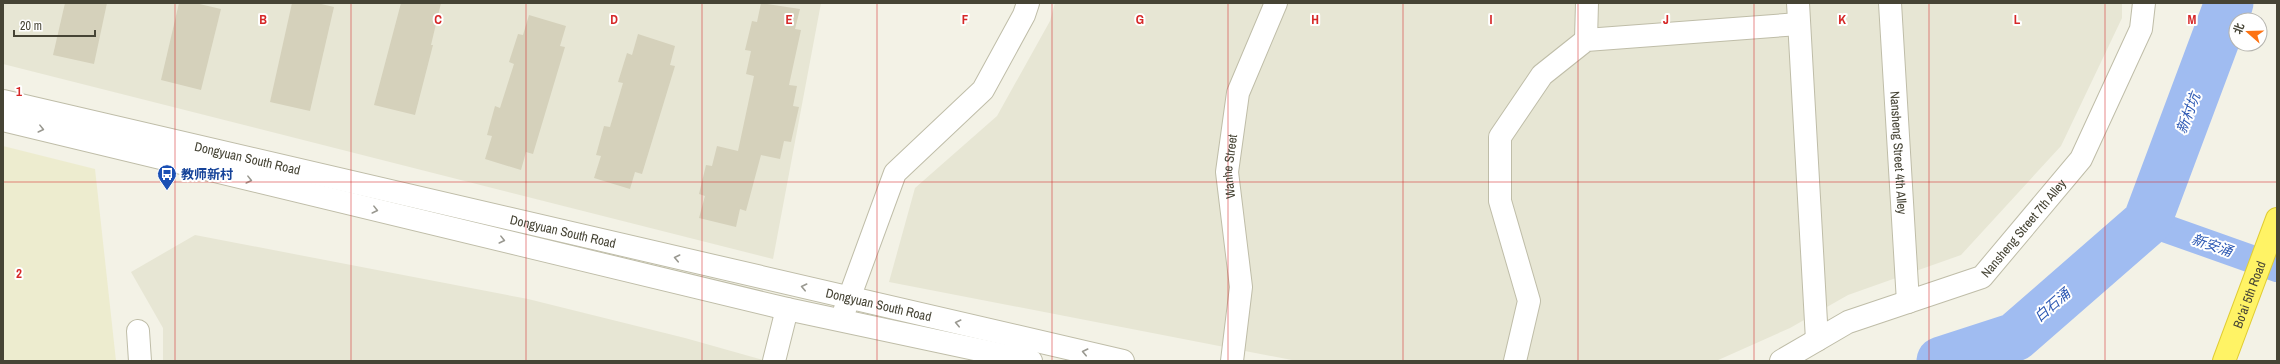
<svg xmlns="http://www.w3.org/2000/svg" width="2280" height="364" font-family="'Archivo Narrow','Noto Sans SC',sans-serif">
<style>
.residential{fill:#e7e6d4}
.education{fill:#edeccf}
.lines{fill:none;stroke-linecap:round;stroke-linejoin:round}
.canal{stroke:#a0bcf1;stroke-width:28}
.river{stroke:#a0bcf1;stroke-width:49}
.building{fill:#d5d1bb}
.minor-casing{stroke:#bfbda8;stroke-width:24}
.highway-casing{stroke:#e0cc33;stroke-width:24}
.minor{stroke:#fff;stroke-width:22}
.highway{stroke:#fff365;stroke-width:22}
.oneway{stroke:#999890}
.grid{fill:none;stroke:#d62828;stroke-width:1;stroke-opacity:0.55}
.labels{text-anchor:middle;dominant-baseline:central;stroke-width:4;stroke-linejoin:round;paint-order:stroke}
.street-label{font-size:13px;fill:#464435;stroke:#fff}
.transit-label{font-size:13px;font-weight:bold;fill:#164399;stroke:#fff;text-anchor:start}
.water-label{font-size:14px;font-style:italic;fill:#2c58b3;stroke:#fff}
.grid-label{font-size:13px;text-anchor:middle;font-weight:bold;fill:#d62828;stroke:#fff;stroke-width:4;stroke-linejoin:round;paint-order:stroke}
</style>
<rect width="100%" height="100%" fill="#f3f2e6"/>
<g class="residential">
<path d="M 3,3 L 821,3 L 773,259 L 3,64 Z"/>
<path d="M 1055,3 L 2122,3 L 2122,18 L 2061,146 L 1961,255 L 1848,295 L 1790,328 L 1716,361 L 1297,361 L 889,282 L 915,188 L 997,116 L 1050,21 Z"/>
<path d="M 195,235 L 528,299 L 685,338 L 767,361 L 163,361 L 163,328 L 131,272 Z"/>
</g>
<path class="education" d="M 3,146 L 95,169 L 116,361 L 3,361 Z"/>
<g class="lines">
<path class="canal" d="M 2147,222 L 2277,268"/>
<path class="river" d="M 1941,361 L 2015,337 L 2147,222 L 2229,3"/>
</g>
<g class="building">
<path d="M 65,3 L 107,3 L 94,64 L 53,55 Z"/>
<path d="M 179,3 L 195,3 L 221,9 L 201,90 L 161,80 Z"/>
<path d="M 292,3 L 317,3 L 334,7 L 310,111 L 270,102 Z"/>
<path d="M 401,3 L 441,3 L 431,45 L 433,45 L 415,115 L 374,105 Z"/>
<path d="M 761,3 L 800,9 L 795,29 L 801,30 L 789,85 L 797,86 L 793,106 L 799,107 L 791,142 L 784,141 L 780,159 L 761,155 L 746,211 L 740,209 L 736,227 L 699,218 L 705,196 L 699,194 L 706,165 L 712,166 L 717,146 L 738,151 L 754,76 L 746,74 L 751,51 L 745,50 L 752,21 L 757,22 Z"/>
<path d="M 529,15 L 566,26 L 560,46 L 565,47 L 533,154 L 526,152 L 521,170 L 485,159 L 492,136 L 487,135 L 495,106 L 500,108 L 514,64 L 509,62 L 518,34 L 523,35 Z"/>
<path d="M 638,34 L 675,46 L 670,65 L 675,66 L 642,174 L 635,172 L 630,189 L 594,178 L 601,156 L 596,155 L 604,126 L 610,127 L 623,83 L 618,82 L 627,53 L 632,55 Z"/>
</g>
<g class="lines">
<defs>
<g id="minor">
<path d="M 1798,3 L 1817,340"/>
<path id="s1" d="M 1890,3 L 1908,302"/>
<path d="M 1586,40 L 1587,3"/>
<path id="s2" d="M 3,101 L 1123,361"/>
<path d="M 3,120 L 787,309 L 1031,361"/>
<path d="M 844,312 L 895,173 L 983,90 L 1024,15 L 1028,3"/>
<path d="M 138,331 L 140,361"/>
<path d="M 774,361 L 787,309"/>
<path id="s3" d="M 1232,361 L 1241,287 L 1227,172 L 1238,93 L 1276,3"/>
<path d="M 1515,361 L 1529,301 L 1500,201 L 1500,137 L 1542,75 L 1586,40 L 1799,24"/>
<path id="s4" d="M 1781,361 L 1848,322 L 1982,277 L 2081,159 L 2141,29 L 2144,3"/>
</g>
<g id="highway">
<path id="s5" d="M 2224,361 L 2277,219"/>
</g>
</defs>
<use href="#minor" class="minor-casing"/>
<use href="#highway" class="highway-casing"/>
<use href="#minor" class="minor"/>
<use href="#highway" class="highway"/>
</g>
<defs><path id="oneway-chevron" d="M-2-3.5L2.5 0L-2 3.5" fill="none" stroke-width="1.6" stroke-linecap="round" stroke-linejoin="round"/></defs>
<g class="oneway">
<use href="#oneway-chevron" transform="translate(41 129) rotate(14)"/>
<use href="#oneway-chevron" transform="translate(249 180) rotate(14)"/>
<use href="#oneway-chevron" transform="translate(375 210) rotate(14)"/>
<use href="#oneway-chevron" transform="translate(502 240) rotate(14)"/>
<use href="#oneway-chevron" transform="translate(677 258) rotate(-167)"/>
<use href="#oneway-chevron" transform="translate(804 287) rotate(-167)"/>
<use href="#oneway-chevron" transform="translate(958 323) rotate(-167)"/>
<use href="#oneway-chevron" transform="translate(1085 352) rotate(-167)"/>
</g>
<path class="grid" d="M 175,3 L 175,361M 351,3 L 351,361M 526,3 L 526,361M 702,3 L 702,361M 877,3 L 877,361M 1052,3 L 1052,361M 1228,3 L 1228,361M 1403,3 L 1403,361M 1578,3 L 1578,361M 1754,3 L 1754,361M 1929,3 L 1929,361M 2105,3 L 2105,361M 3,182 L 2277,182"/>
<defs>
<symbol id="bus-pin" viewBox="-11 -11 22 30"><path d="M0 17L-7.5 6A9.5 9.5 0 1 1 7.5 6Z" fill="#1a4fb4" stroke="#fff"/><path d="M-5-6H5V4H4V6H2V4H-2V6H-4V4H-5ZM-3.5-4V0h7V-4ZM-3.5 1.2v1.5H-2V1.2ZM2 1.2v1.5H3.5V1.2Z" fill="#fff"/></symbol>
</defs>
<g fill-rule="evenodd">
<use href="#bus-pin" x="156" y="163" width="22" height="30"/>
</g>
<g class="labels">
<g class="street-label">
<text stroke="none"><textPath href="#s1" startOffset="150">Nansheng Street 4th Alley</textPath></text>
<text stroke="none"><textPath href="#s2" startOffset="251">Dongyuan South Road</textPath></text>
<text stroke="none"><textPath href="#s3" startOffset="196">Wanhe Street</textPath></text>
<text stroke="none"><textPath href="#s4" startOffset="283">Nansheng Street 7th Alley</textPath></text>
<text stroke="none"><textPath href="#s2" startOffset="575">Dongyuan South Road</textPath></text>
<text stroke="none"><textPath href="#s5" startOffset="71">Bo'ai 5th Road</textPath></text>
<text stroke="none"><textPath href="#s2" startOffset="899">Dongyuan South Road</textPath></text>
</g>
<g class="transit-label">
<text x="181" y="174">教师新村</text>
</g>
<g class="water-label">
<text transform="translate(2188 113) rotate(-69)">新村坑</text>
<text transform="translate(2212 245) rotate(19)">新安涌</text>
<text transform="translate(2052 305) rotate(-41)">白石涌</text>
</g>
</g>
<g class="grid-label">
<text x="263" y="24">B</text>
<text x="438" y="24">C</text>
<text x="614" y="24">D</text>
<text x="789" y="24">E</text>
<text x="965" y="24">F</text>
<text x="1140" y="24">G</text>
<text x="1315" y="24">H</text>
<text x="1491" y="24">I</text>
<text x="1666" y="24">J</text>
<text x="1842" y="24">K</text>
<text x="2017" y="24">L</text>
<text x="2192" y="24">M</text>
<text x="19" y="96">1</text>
<text x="19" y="278">2</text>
</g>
<rect width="2280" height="364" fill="none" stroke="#464435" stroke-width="8"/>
<g transform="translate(2248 32) rotate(290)"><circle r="19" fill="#ffffff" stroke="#b5b4ae"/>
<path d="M0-3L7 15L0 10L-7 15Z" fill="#fd7212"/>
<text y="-6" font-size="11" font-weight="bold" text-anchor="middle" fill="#464435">北</text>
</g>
<path d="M14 30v6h81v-6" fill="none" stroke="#464435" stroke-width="2"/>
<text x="20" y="30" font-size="12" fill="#464435" stroke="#ffffff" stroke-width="3" paint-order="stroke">20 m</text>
</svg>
